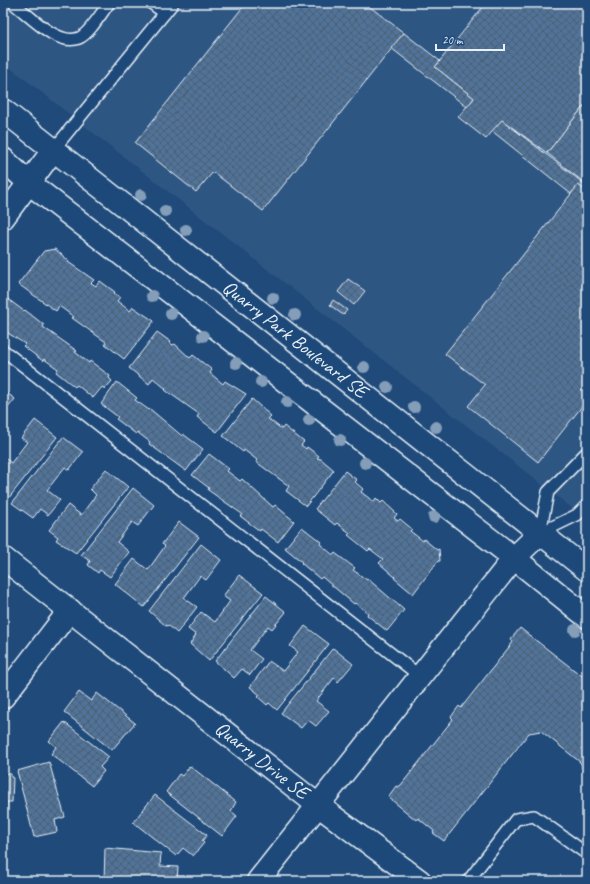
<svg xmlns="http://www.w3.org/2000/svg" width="590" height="884" font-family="Caveat,sans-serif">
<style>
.built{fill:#2e5683}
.building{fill:url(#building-cross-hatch);stroke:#e8f1f8}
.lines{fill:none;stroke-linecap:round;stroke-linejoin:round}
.lane-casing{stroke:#e8f1f8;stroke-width:14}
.street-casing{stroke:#e8f1f8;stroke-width:25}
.secondary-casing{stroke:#e8f1f8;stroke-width:25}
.lane{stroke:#1f4a7a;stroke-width:11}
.street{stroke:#1f4a7a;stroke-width:22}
.secondary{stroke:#1f4a7a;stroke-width:22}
.tree{fill:#849eb9}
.labels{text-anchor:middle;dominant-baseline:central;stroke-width:3;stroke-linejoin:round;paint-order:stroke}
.street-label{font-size:20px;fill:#e8f1f8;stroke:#1f4a7a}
</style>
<defs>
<pattern id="building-cross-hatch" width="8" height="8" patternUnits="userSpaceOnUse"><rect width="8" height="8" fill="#517399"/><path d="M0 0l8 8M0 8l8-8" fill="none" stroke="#4c5e72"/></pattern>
</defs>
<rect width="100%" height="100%" fill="#1f4a7a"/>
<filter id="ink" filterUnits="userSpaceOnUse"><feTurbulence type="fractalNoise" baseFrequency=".025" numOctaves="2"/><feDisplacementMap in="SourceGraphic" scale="8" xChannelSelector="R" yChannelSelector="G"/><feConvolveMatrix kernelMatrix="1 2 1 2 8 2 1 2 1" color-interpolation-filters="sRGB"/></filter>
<g filter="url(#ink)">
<path class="built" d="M 3,3 L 587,3 L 587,520 L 3,62 Z"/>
<g class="building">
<path d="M 246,3 L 365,3 L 404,33 L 263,211 L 213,172 L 196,192 L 135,143 Z"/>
<path d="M 486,3 L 587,3 L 587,102 L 547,153 L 502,120 L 486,139 L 458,117 L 474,98 L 435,67 Z"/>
<path d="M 404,33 L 440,61 L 435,67 L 474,98 L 467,107 L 391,48 Z"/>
<path d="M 587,102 L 587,185 L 547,153 Z"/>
<path d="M 502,120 L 587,186 L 587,192 L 578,185 L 571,194 L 492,131 Z"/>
<path d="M 578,185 L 587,192 L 587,400 L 538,462 L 468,406 L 485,385 L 445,354 Z"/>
<path d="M 55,249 L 69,261 L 68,262 L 94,280 L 91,283 L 96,286 L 100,281 L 115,292 L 114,293 L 120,297 L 117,301 L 130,311 L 133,307 L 154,321 L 124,359 L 105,344 L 106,342 L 72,318 L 74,317 L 59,306 L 56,311 L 18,284 L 44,251 Z"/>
<path d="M 348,279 L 365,291 L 354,305 L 338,292 Z"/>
<path d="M 5,297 L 24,311 L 25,310 L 44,325 L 43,327 L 77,351 L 75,352 L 89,363 L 90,361 L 110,376 L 109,378 L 112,381 L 105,389 L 102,387 L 93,398 L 77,385 L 75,387 L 56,372 L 58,369 L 44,359 L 43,361 L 23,346 L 25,344 L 3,330 L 3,299 Z"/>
<path d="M 333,300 L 347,310 L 343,315 L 330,305 Z"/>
<path d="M 157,332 L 171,342 L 170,343 L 173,345 L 175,344 L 190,358 L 193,355 L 212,370 L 210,373 L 223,384 L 225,381 L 246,394 L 217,432 L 197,417 L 199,414 L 165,390 L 166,389 L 153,378 L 149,384 L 129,368 Z"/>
<path d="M 117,382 L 137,398 L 135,400 L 149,410 L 150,409 L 182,436 L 183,434 L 203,449 L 186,471 L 149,444 L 150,442 L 137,432 L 136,434 L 116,419 L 118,417 L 101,404 Z"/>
<path d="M 3,390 L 15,399 L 3,414 Z"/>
<path d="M 252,399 L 271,416 L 268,419 L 282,429 L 284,426 L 304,442 L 301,445 L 306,449 L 307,447 L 319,456 L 317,458 L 321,459 L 334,470 L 306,506 L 286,491 L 289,486 L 256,462 L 257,460 L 244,450 L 243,452 L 223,436 Z"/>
<path d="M 35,420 L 57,437 L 8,499 L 3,496 L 3,456 L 11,463 L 27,442 L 21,438 Z"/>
<path d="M 63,437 L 83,452 L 69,470 L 65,467 L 47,490 L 60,500 L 48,515 L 40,509 L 33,518 L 12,503 Z"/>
<path d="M 209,454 L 229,469 L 227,471 L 240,481 L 242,479 L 273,507 L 275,505 L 294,521 L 278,542 L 261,529 L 260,531 L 240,516 L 242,514 L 208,490 L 209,488 L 192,475 Z"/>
<path d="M 106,469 L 128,487 L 76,553 L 56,540 L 58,537 L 49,530 L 68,505 L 81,515 L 96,495 L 90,489 Z"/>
<path d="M 345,471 L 357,480 L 355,482 L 363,489 L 361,492 L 374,502 L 376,498 L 381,503 L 383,501 L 397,514 L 394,518 L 398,521 L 400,519 L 412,529 L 410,531 L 423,541 L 424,539 L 437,550 L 439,549 L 440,561 L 438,561 L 413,594 L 394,578 L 395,577 L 379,563 L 383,559 L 370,549 L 368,551 L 348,535 L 350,533 L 337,523 L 335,525 L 315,509 Z"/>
<path d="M 133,488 L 154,505 L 138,526 L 132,522 L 117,542 L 129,552 L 110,577 L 100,570 L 98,573 L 88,565 L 90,561 L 81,555 Z"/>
<path d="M 179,522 L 199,537 L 144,607 L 115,584 L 134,559 L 148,570 L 165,546 L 162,544 Z"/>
<path d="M 302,527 L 321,542 L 320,544 L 333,555 L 335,553 L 355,568 L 353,570 L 367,580 L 368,579 L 404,610 L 387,631 L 367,615 L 368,613 L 355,603 L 354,604 L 322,577 L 320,579 L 301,563 L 302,562 L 285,548 Z"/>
<path d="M 201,544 L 221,560 L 206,580 L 200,576 L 184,598 L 197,607 L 177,633 L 168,625 L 166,626 L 149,611 Z"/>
<path d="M 239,575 L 263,593 L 209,661 L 190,644 L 196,635 L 188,629 L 201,612 L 215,622 L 230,601 L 223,596 Z"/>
<path d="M 266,596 L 286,612 L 272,629 L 268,626 L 250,650 L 262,659 L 250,675 L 242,669 L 234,678 L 215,661 Z"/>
<path d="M 305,626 L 329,644 L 277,710 L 269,703 L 267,705 L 258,697 L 260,695 L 250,687 L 269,661 L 283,671 L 298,652 L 290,646 Z"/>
<path d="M 520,628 L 587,680 L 587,772 L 581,767 L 582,766 L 580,762 L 541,731 L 529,733 L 444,841 L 433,833 L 434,831 L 418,818 L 416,820 L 388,797 L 396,786 L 398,787 L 401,785 L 453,719 L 451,717 L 459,706 L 461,708 L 513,642 L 511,639 Z"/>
<path d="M 333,648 L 353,664 L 338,682 L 334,678 L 316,701 L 329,711 L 316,726 L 308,720 L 301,728 L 281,713 Z"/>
<path d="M 79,692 L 91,701 L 97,693 L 135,723 L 112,750 L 64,712 Z"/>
<path d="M 64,722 L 109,757 L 100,767 L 104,771 L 92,786 L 51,754 L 56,747 L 49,741 Z"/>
<path d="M 49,762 L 65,817 L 55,820 L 57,832 L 34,837 L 17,771 Z"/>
<path d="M 190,766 L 236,802 L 231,811 L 237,816 L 222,836 L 166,792 L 179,774 L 182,776 Z"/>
<path d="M 3,773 L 11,774 L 11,777 L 13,778 L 12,802 L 7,802 L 5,845 L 3,845 Z"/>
<path d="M 155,795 L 207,835 L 202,841 L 204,843 L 193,856 L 183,848 L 176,856 L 133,822 Z"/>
<path d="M 105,848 L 161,853 L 160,866 L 178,867 L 177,881 L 104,881 Z"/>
</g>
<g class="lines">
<defs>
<g id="lane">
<path d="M 13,3 C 29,15 58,47 79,38 C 89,34 102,12 109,3"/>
<path d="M 151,3 L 165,13"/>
<path d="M 54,149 L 173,3"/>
<path d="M 3,350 L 421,677"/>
<path d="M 540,533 L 548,492 L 587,452"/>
<path d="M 540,533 L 577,515 L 587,505"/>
<path d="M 468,881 L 516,819 L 534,816 L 587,854"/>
</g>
<g id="street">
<path d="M 3,218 L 54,149"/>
<path d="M 3,558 L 319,806 L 420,881"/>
<path d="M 3,697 L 70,610"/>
<path d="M 258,881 L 514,558 L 540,533"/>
</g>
<g id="secondary">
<path d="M 3,110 L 587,570"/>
<path d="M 3,159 L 29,183 L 514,558 L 587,617"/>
</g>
</defs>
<use href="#lane" class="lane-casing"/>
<use href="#street" class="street-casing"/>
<use href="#secondary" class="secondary-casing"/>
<use href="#lane" class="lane"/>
<use href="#street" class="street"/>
<use href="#secondary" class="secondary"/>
</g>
<g class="tree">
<circle cx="141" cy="195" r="6"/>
<circle cx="165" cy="211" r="6"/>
<circle cx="186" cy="230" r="6"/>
<circle cx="152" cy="296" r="6"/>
<circle cx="273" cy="298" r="6"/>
<circle cx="171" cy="314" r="6"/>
<circle cx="295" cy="315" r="6"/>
<circle cx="203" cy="336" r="6"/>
<circle cx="236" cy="363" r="6"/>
<circle cx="364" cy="367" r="6"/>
<circle cx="261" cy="382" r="6"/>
<circle cx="387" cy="387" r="6"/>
<circle cx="287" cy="402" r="6"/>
<circle cx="414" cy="407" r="6"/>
<circle cx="309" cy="420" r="6"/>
<circle cx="436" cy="427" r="6"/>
<circle cx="340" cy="440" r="6"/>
<circle cx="365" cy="463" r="6"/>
<circle cx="434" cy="517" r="6"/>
<circle cx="575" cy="630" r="6"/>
</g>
</g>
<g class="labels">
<g class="street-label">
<text transform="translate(295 339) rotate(38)">Quarry Park Boulevard SE</text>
<text transform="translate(262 760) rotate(38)">Quarry Drive SE</text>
</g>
</g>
<rect width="590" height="884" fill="none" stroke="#1f4a7a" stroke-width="16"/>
<rect x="8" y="8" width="574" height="868" fill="none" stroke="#e8f1f8" stroke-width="1.5" filter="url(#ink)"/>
<path d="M436 44v6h68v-6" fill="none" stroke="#e8f1f8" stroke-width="2"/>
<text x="442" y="44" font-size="12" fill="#e8f1f8" stroke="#1f4a7a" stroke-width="3" paint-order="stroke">20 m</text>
</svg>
